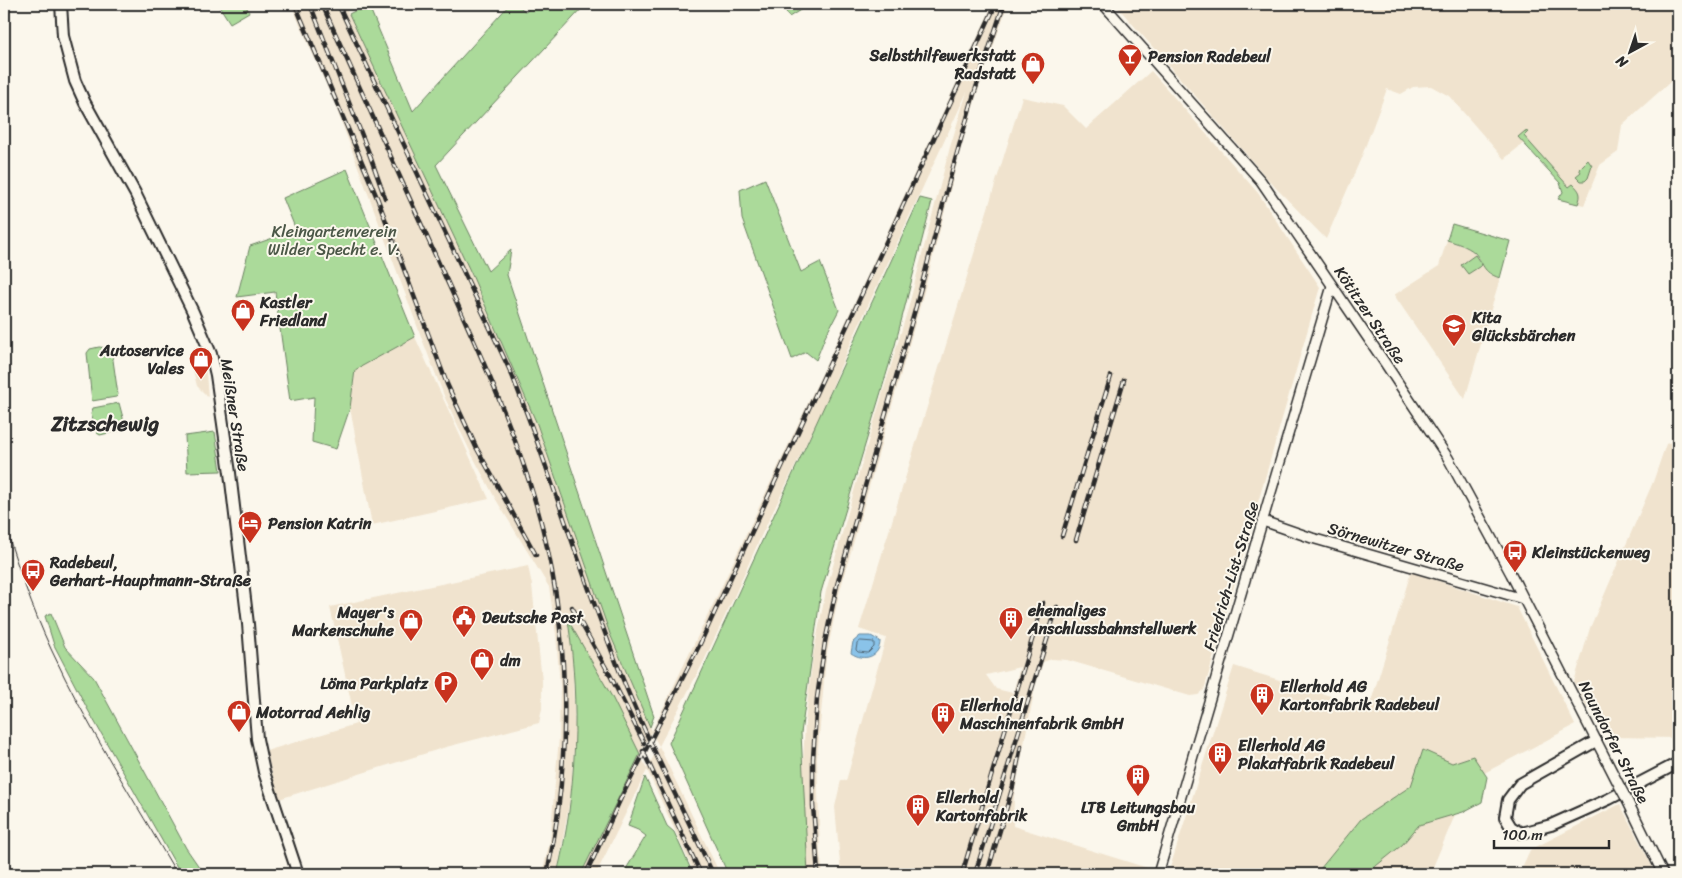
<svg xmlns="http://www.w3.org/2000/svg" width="1682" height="878" font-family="Sriracha,sans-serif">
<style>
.built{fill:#f0e3ce;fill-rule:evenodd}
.green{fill:#abda9a;stroke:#6b8262}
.water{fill:#8ac3e9;stroke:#64869d}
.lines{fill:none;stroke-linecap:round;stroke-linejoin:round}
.shore{stroke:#516877;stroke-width:1}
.tertiary-casing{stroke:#2b2b2b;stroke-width:12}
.secondary-casing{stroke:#2b2b2b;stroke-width:14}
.tertiary{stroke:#fbf7ec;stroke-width:9}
.secondary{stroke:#fbf7ec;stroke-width:10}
.tram{stroke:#2b2b2b;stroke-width:1}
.rail-casing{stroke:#2b2b2b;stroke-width:4.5}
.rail{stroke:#fbf7ec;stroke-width:2.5;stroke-dasharray:8;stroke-linecap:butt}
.tertiary-bridge-casing{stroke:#2b2b2b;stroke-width:12;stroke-linecap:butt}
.tertiary-bridge{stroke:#fbf7ec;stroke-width:9}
.labels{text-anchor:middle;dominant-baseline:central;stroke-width:4;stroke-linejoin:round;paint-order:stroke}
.poi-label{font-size:16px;font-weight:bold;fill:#2b2b2b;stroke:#fbf7ec;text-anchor:start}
.park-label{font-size:16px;fill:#4b5747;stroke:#fbf7ec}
.street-label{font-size:16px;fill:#2b2b2b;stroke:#fbf7ec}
.district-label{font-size:21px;font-weight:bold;fill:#2b2b2b;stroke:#fbf7ec}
</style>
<rect width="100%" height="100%" fill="#fbf7ec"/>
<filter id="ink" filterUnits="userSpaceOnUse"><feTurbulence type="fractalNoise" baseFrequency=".02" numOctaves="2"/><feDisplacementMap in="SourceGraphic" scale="10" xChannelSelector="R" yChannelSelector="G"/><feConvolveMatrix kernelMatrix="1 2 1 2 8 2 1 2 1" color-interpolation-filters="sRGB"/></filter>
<g filter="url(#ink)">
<g class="built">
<path d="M 291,4 L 343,4 L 349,14 L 472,275 L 537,424 L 610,634 L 652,731 L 719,592 L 819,380 L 993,4 L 1008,4 L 978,90 L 959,155 L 925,288 L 839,594 L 826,658 L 817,759 L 820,853 L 823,874 L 807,874 L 802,789 L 805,722 L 813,656 L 826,591 L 865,452 L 908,309 L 950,147 L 967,92 L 847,351 L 822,411 L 762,534 L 733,599 L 703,663 L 659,746 L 720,874 L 695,874 L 647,770 L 596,874 L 581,874 L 640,754 L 568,622 L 572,650 L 575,730 L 571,792 L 557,874 L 542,874 L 550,841 L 559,738 L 560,686 L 556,634 L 549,587 L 495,498 L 470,451 L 445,398 L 422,339 L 334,102 ZM 651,732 L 659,746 L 647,769 L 640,754 Z"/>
<path d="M 1115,4 L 1678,4 L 1678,75 L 1622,125 L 1618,152 L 1600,165 L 1584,205 L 1558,199 L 1563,192 L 1560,183 L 1524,143 L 1504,159 L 1449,96 L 1431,86 L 1413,87 L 1401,94 L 1387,89 L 1361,158 L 1326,239 L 1274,186 Z"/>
<path d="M 1151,71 L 1258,193 L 1320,287 L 1204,690 L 1198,695 L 1190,696 L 1067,660 L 1052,659 L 1043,662 L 1035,687 L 1014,796 L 1013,826 L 1154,870 L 1153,874 L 841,874 L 835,807 L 841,780 L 846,781 L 886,638 L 859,629 L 1022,97 L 1063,106 L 1086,129 ZM 1020,667 L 1013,693 L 996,689 L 986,675 Z"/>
<path d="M 1447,240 L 1468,248 L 1474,252 L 1489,274 L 1500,278 L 1465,399 L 1394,295 L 1439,266 Z"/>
<path d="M 415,337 L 489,499 L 372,525 L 350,408 L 355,370 Z"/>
<path d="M 202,359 L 206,374 L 208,397 L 197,386 L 191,362 Z"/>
<path d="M 1678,426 L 1678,738 L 1610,737 L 1611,733 L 1596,702 L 1588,709 L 1574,682 L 1590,628 L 1653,482 L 1666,444 L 1671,442 Z"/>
<path d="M 528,566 L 532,585 L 542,681 L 542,709 L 539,723 L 446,747 L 279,799 L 266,751 L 356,724 L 330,607 Z"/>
<path d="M 1411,572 L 1517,607 L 1575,725 L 1456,788 L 1455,815 L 1430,874 L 1168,874 L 1234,666 L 1369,708 Z"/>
<path d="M 1620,804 L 1656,874 L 1519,874 L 1530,850 Z"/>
</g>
<g class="green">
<path d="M 218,4 L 245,4 L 249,12 L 230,23 Z"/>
<path d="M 368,4 L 413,111 L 510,4 L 516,4 L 526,12 L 534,4 L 586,4 L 436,165 L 488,271 L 511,250 L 507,275 L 654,716 L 650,727 L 610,634 L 537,424 L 472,275 L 349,14 Z"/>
<path d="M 782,4 L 810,4 L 789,17 Z"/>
<path d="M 1525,131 L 1528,132 L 1524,136 L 1569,187 L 1573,184 C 1580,191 1582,194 1578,204 L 1558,199 L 1563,192 L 1560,183 L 1518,137 Z"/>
<path d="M 1588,160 L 1592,166 L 1588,178 L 1585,181 L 1581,181 L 1576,176 L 1581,172 L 1579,169 Z"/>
<path d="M 347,169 L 415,337 L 355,370 L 350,408 L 336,449 L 312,442 L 314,397 L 290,401 L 275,292 L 237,297 L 250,246 L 296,230 L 283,198 Z"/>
<path d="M 765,179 L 801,272 L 820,262 L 839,310 L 825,337 L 816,360 L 806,352 L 792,359 L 742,219 L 740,190 Z"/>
<path d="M 920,198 L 932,201 L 895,345 L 821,592 L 801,733 L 808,874 L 728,874 L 669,743 Z"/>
<path d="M 1452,224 L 1510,241 L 1500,278 C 1481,272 1485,264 1474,252 C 1467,246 1456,243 1447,240 Z"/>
<path d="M 1475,255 L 1482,265 L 1468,274 L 1461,265 Z"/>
<path d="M 99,347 L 107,348 L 112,353 L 118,395 L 116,397 L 92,401 L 87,353 L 90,349 Z"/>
<path d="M 119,403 L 126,429 L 100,435 L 97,433 L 91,414 L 93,408 Z"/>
<path d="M 215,432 L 221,471 L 187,472 L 185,436 Z"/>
<path d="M 51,613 L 65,647 L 94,678 L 186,848 L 204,874 L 181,874 L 88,710 L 54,645 L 45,616 Z"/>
<path d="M 568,620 L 612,697 L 640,754 L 581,874 L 557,874 C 577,794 580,702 568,620 Z"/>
<path d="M 1423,750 L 1452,763 L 1473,756 L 1487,777 L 1482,802 L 1463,812 L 1419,825 L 1402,845 L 1366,874 L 1316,874 L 1361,819 L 1411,786 Z"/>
<path d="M 645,777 L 667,826 L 674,832 L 693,874 L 623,874 L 646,836 L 638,830 L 628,826 Z"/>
</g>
<path class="water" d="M 860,636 L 871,636 L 880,641 C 880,657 864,662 851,653 L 853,642 Z"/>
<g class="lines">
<path class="shore" d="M 861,641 L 874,642 L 874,647 L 868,653 L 858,652 L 856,650 L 857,644 Z"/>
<defs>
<g id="tertiary">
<path d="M 1103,4 L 1261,181 L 1385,363 L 1448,458 L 1511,574 L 1620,787"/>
<path d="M 1263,521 L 1312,538 L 1523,599"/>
<path d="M 1626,798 L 1663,874"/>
<path d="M 1158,874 L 1332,286"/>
</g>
<g id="secondary">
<path d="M 61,4 L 63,36 L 75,81 L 85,103 L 135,193 L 193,312 L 211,354 L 216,375 L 230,473 L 248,624 L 257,739 L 264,772 L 298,874"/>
<path d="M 1596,741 L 1520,784 L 1508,800 L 1505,817 L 1511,827 L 1521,833 L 1551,825 L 1609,799 L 1678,763"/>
</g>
</defs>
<use href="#tertiary" class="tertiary-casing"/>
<use href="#secondary" class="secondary-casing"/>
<use href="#tertiary" class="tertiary"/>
<use href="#secondary" class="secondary"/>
<path class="tram" d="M 4,522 C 17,565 32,608 51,649 C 87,727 134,800 177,874"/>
<defs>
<g id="rail">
<path d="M 295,4 L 378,200 L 447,384 L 476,447 L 536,555"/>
<path d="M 310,4 L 369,153 L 385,198"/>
<path d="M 322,4 C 359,85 395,167 432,248 C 470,332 510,415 536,504 C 570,620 573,756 547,874"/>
<path d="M 338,4 L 512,375 C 552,476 583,581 624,682 C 650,747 684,810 713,874"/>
<path d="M 1062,536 L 1111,376"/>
<path d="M 1076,540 L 1124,380"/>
<path d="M 572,607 L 610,675 L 644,743"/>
<path d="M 643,751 L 701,874"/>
<path d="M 586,874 L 621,798 L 699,646 L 996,4"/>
<path d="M 818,874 L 813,805 L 813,759 L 817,698 L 825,642 L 837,585 L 915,310 L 953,167 L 974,94 L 1004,4"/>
<path d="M 962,874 L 1043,603"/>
<path d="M 975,874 L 1057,607"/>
<path d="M 987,874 L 1013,786 L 1021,746"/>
</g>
</defs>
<use href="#rail" class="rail-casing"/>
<use href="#rail" class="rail"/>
<defs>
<path id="tertiary-bridge" d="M 1620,787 L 1626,798"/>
</defs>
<use href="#tertiary-bridge" class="tertiary-bridge-casing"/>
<use href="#tertiary-bridge" class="tertiary-bridge"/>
</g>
</g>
<defs>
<symbol id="bar-pin" viewBox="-11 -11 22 30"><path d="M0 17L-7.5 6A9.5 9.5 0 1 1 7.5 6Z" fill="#c8321e" stroke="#fbf7ec"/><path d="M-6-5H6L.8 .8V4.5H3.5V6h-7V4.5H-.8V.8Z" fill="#fff"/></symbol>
<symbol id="shop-pin" viewBox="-11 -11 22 30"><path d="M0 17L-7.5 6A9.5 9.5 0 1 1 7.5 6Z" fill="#c8321e" stroke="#fbf7ec"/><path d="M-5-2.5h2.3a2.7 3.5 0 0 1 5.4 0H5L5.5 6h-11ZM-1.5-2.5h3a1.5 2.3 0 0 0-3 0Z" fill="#fff"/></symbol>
<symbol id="school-pin" viewBox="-11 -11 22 30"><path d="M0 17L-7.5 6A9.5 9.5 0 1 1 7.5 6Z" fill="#c8321e" stroke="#fbf7ec"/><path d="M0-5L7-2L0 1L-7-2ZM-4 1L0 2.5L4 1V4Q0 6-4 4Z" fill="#fff"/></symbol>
<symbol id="hotel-pin" viewBox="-11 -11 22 30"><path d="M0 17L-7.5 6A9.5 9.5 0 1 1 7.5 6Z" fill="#c8321e" stroke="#fbf7ec"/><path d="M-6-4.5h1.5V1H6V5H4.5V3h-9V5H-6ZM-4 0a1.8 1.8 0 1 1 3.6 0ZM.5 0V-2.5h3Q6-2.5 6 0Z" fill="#fff"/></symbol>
<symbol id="bus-pin" viewBox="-11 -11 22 30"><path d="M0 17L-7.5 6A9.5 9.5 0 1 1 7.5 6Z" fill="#c8321e" stroke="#fbf7ec"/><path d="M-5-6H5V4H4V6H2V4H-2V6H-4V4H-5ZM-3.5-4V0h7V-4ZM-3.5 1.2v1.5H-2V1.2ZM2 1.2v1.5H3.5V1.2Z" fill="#fff"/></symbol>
<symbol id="civic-pin" viewBox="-11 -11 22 30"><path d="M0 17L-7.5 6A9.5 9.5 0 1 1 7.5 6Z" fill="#c8321e" stroke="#fbf7ec"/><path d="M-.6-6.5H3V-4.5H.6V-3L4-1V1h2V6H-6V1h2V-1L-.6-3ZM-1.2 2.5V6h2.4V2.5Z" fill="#fff"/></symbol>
<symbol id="building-pin" viewBox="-11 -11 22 30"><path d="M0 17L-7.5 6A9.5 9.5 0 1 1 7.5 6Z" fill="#c8321e" stroke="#fbf7ec"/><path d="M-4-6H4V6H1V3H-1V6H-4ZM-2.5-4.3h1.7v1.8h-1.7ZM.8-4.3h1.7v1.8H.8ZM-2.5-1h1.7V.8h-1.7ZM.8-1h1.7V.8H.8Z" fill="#fff"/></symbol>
<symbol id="parking-pin" viewBox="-11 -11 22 30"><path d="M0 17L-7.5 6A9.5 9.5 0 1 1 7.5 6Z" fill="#c8321e" stroke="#fbf7ec"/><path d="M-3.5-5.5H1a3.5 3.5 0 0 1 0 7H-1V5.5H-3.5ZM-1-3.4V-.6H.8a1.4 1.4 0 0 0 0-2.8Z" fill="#fff"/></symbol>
</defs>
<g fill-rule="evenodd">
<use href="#bar-pin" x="1116" y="42" width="28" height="38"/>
<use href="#shop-pin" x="1019" y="50" width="28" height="38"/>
<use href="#shop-pin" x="229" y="297" width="28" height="38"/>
<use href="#school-pin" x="1440" y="312" width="28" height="38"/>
<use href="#shop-pin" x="187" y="345" width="28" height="38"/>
<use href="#hotel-pin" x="236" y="509" width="28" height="38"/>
<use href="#bus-pin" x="1501" y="538" width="28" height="38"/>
<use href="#bus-pin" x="19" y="557" width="28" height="38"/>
<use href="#civic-pin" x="450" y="603" width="28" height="38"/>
<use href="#building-pin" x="997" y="605" width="28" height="38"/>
<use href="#shop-pin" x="397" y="607" width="28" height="38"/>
<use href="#shop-pin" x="468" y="646" width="28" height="38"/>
<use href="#parking-pin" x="432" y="669" width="28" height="38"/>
<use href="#building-pin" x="1248" y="681" width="28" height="38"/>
<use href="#shop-pin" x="225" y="698" width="28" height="38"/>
<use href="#building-pin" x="929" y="700" width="28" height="38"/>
<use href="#building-pin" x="1206" y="740" width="28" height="38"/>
<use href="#building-pin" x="1124" y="762" width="28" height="38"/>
<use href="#building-pin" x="904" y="792" width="28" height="38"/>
</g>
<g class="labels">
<g class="poi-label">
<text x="1016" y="55" text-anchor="end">Selbsthilfewerkstatt<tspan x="1016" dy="18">Radstatt</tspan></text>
<text x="1148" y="56">Pension Radebeul</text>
<text x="260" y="302">Kastler<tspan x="260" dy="18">Friedland</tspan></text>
<text x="1472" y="317">Kita<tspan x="1472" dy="18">Glücksbärchen</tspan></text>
<text x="184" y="350" text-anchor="end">Autoservice<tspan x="184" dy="18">Vales</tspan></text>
<text x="268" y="523">Pension Katrin</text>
<text x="1532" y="552">Kleinstückenweg</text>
<text x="50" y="562">Radebeul,<tspan x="50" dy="18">Gerhart-Hauptmann-Straße</tspan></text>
<text x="1028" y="610">ehemaliges<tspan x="1028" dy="18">Anschlussbahnstellwerk</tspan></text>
<text x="394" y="612" text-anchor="end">Mayer's<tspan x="394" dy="18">Markenschuhe</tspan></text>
<text x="482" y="617">Deutsche Post</text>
<text x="500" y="660">dm</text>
<text x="428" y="683" text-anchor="end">Löma Parkplatz</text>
<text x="1280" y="686">Ellerhold AG<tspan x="1280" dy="18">Kartonfabrik Radebeul</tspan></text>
<text x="960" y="705">Ellerhold<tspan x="960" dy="18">Maschinenfabrik GmbH</tspan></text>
<text x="256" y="712">Motorrad Aehlig</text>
<text x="1238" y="745">Ellerhold AG<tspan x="1238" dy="18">Plakatfabrik Radebeul</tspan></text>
<text x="936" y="797">Ellerhold<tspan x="936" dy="18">Kartonfabrik</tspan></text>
<text x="1138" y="807" text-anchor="middle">LTB Leitungsbau<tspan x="1138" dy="18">GmbH</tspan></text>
</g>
<g class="park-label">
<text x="334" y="231">Kleingartenverein<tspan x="334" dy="18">Wilder Specht e. V.</tspan></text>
</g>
<g class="street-label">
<text transform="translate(1370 315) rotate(56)">Kötitzer Straße</text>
<text transform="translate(235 415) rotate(81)">Meißner Straße</text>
<text transform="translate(1396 547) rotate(16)">Sörnewitzer Straße</text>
<text transform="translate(1231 576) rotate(-73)">Friedrich-List-Straße</text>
<text transform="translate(1614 742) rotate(63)">Naundorfer Straße</text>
</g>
<g class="district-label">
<text x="105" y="424">Zitzschewig</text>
</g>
</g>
<rect width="1682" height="878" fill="none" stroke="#fbf7ec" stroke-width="20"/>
<rect x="10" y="10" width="1662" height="858" fill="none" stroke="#2b2b2b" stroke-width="2" filter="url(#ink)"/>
<g transform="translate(1630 52) rotate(220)" stroke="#fbf7ec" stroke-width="4" paint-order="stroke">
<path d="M0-4L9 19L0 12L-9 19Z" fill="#2b2b2b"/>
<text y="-8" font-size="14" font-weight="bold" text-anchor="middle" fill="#2b2b2b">N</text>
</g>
<path d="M1494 840v8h115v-8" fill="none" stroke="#2b2b2b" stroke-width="2.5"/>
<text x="1502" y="840" font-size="15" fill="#2b2b2b" stroke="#fbf7ec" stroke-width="4" paint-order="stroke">100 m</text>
</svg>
